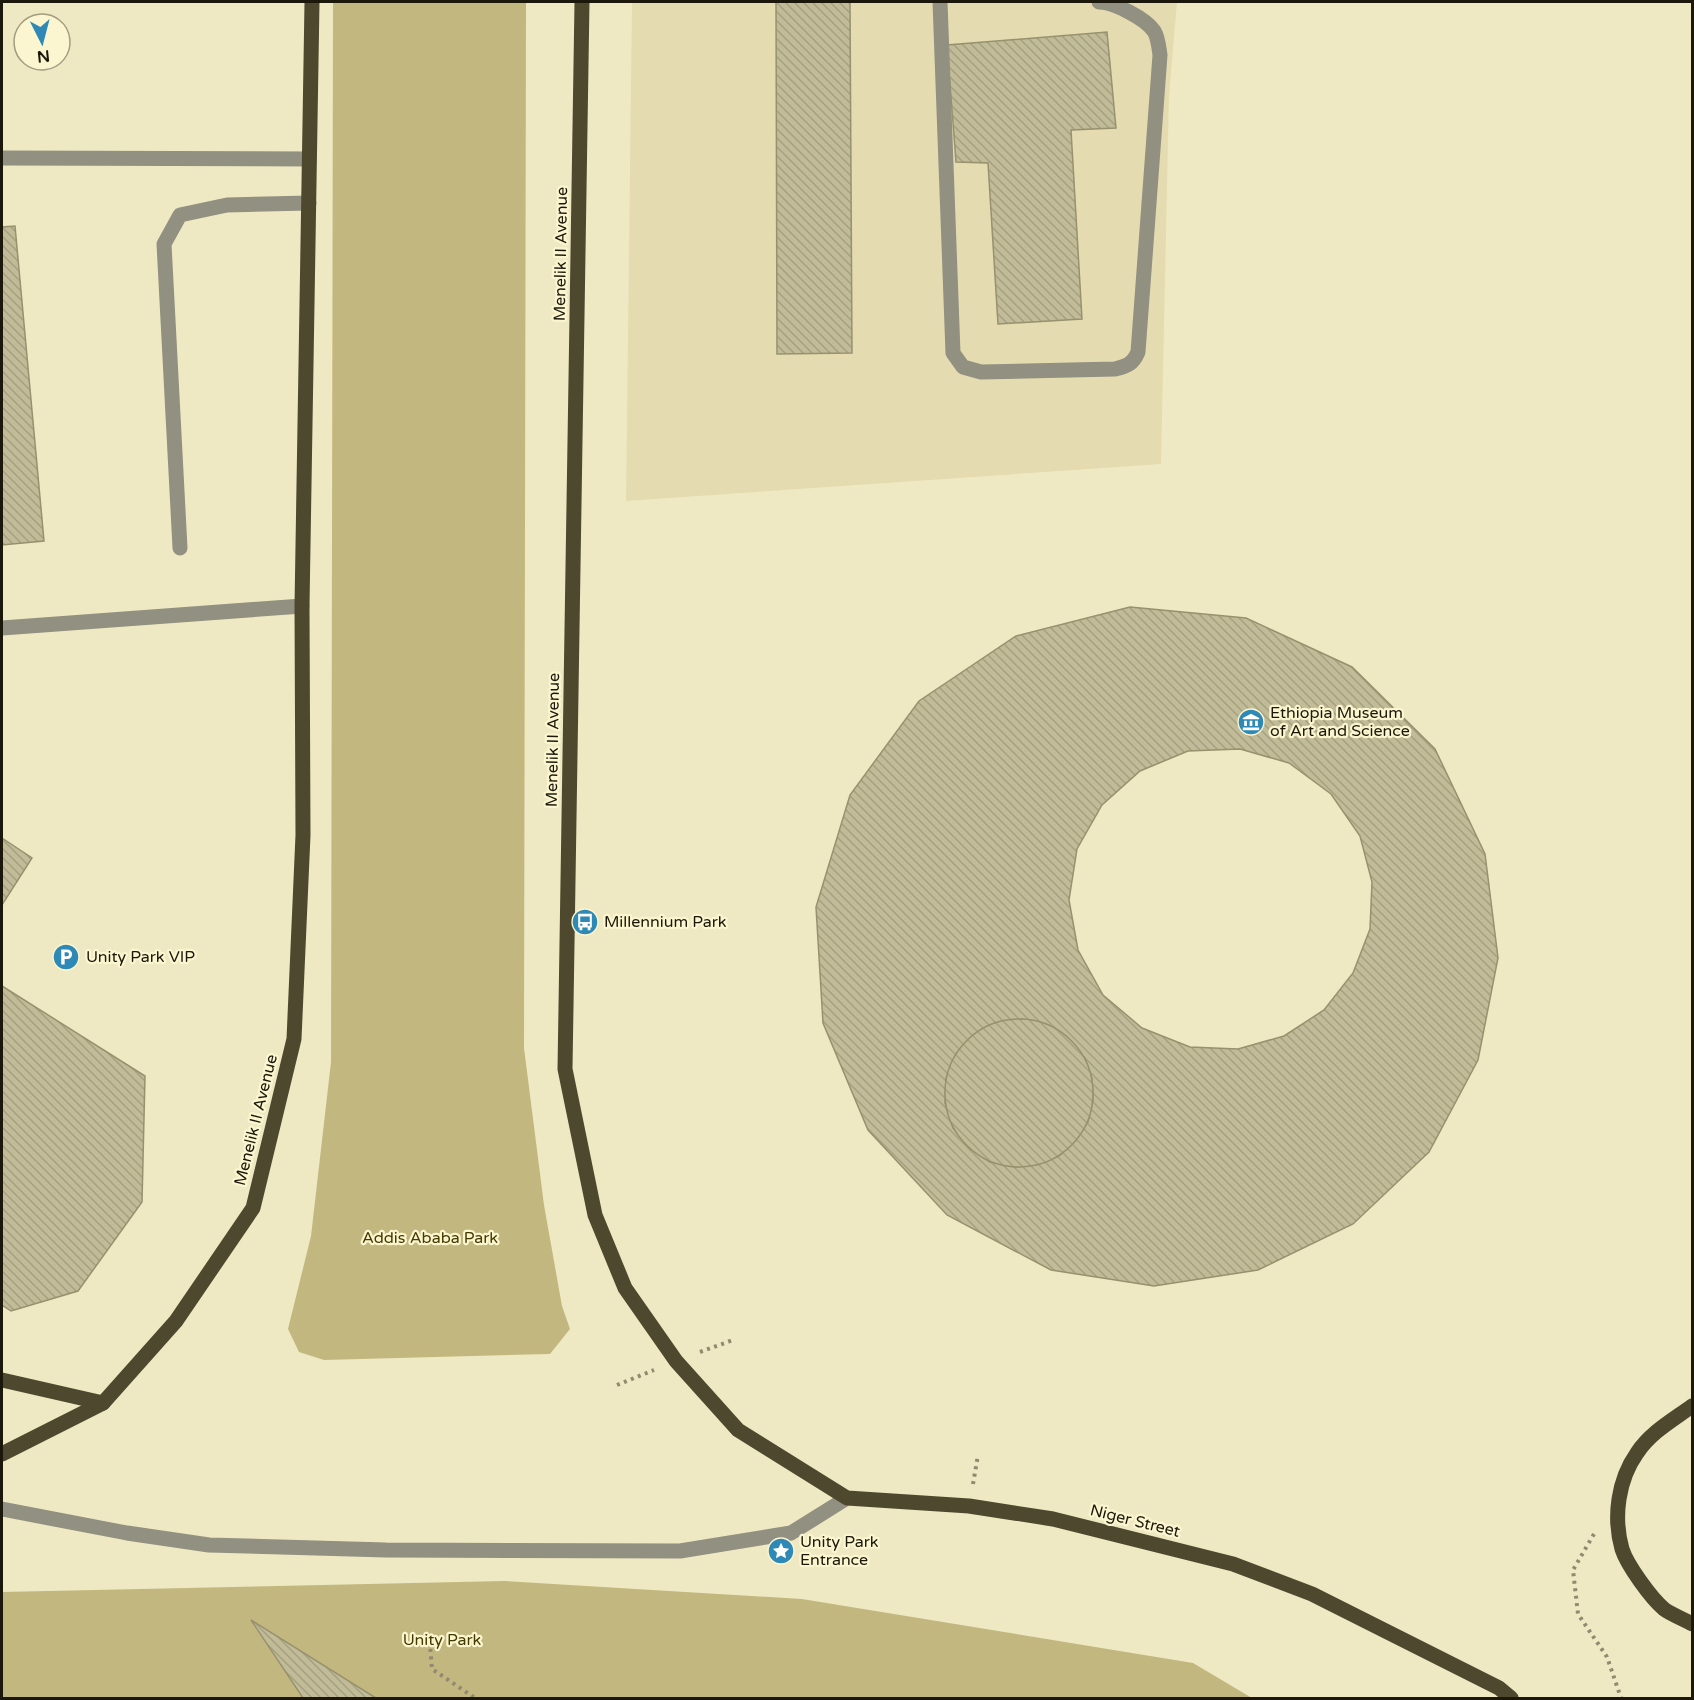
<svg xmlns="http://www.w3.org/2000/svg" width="1694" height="1700" font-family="'Varela Round',sans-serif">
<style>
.built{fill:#e4dcb0}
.park{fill:#c2b87f}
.building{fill:url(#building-back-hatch);stroke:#97916e;stroke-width:1.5;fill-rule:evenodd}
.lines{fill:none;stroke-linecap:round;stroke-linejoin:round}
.path{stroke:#8f8a70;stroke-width:4;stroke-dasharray:3 4.5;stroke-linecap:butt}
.minor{stroke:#929080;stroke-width:15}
.major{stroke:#4e492e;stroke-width:15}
.labels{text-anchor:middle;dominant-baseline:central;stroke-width:4.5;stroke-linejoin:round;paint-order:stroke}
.street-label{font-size:16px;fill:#1b180b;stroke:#fcf6d0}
.poi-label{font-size:16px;fill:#1b180b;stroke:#fcf6d0;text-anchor:start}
.park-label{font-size:16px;fill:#443b00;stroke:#fcf6d0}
</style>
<defs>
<pattern id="building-back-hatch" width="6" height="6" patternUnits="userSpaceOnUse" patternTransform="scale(1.5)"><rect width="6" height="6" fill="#c1bb97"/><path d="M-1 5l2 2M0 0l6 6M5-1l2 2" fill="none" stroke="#a5a081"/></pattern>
</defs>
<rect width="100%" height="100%" fill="#efe9c3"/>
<path class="built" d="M 632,2 L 1177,2 L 1169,96 L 1161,464 L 626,501 Z"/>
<g class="park">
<path d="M 333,2 L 526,2 L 524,1048 L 544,1205 L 562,1306 L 570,1329 L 550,1354 L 324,1360 L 299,1352 L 288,1329 L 311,1236 L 331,1062 Z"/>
<path d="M 504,1581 L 802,1599 L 1193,1663 L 1252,1698 L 2,1698 L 2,1592 Z"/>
</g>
<g class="building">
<path d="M 776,2 L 850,2 L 852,353 L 777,354 Z"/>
<path d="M 1107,32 L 1116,128 L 1071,130 L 1082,319 L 998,324 L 988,163 L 956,162 L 947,45 Z"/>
<path d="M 15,226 L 44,541 L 2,545 L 2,227 Z"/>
<path d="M 1130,607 L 1246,618 L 1352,667 L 1435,749 L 1485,854 L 1498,958 L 1478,1060 L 1429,1152 L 1353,1224 L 1258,1270 L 1154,1286 L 1051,1270 L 947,1215 L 868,1130 L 823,1023 L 816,907 L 850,795 L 919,701 L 1016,636 ZM 1240,749 L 1289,763 L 1331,794 L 1360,836 L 1372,882 L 1370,929 L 1353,973 L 1324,1010 L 1284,1036 L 1238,1049 L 1190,1047 L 1142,1028 L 1103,995 L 1078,950 L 1069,900 L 1077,849 L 1102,805 L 1140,771 L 1188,751 ZM 1021,1019 L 1046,1024 L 1068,1038 L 1085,1058 L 1092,1079 L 1093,1101 L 1088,1122 L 1075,1141 L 1059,1156 L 1038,1164 L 1015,1167 L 990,1162 L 969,1148 L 953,1128 L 945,1103 L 946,1078 L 956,1054 L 973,1035 L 996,1023 Z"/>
<path d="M 2,838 L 32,858 L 2,905 Z"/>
<path d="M 2,986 L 145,1076 L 142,1202 L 78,1291 L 11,1311 L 2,1305 Z"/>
<circle cx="1019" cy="1093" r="74"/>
<path d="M 251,1620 L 376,1698 L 303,1698 Z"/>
</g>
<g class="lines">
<g class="path">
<path d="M 700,1352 L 733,1340"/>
<path d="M 617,1385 L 654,1370"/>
<path d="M 973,1484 L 978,1455"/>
<path d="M 1594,1534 L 1573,1570 L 1578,1614 L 1607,1657 L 1621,1698"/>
<path d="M 429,1634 L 432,1669 L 475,1698"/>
</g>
<g class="minor">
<path d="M 940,2 L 953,353 L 963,367 L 981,372 L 1115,369 C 1127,366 1133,364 1138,352 L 1160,55 C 1159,48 1158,37 1154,31 C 1146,19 1114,2 1099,2"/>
<path d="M 2,158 L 309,159"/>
<path d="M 180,548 L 164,244 L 180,215 L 227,205 L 309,203"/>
<path d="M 2,628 L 302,606"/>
<path d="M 2,1509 L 127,1533 L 209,1545 L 386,1550 L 680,1551 L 791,1533 L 847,1498"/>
</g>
<g class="major">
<path d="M 582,2 L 565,1069 L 595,1215 L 625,1288 L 676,1361 L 738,1430 L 847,1498 L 969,1506 L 1053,1519 L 1233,1564 L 1312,1594 L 1499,1688 L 1511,1698"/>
<path d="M 2,1380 L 103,1403"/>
<path d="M 1692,1406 C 1673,1420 1651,1432 1637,1453 C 1618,1480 1613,1517 1622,1549 C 1627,1565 1651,1598 1664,1609 C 1672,1615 1684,1619 1692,1624"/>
<path d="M 2,1454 L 103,1403 L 176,1321 L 253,1208 L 294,1039 L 303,835 L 302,606 L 312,2"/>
</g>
</g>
<defs>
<symbol id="museum-disc" viewBox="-11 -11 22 22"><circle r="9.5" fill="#2e89b6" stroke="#fcf6d0"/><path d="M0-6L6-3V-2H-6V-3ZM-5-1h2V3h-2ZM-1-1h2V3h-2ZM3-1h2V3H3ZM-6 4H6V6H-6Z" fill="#fff"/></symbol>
<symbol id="bus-disc" viewBox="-11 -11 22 22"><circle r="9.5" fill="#2e89b6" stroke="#fcf6d0"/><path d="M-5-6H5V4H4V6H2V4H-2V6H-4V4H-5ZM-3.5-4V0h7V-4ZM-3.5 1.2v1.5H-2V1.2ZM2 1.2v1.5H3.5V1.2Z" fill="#fff"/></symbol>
<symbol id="parking-disc" viewBox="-11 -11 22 22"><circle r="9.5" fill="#2e89b6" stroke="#fcf6d0"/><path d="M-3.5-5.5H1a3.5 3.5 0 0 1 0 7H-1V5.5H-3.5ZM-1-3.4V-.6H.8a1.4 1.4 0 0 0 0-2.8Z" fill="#fff"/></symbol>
<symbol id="sight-disc" viewBox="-11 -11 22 22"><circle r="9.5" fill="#2e89b6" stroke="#fcf6d0"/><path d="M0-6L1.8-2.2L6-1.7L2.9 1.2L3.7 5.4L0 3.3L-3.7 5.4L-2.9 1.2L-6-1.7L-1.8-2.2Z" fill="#fff"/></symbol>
</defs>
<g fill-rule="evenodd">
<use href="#museum-disc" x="1236" y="707" width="30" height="30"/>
<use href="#bus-disc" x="570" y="907" width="30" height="30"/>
<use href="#parking-disc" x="51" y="942" width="30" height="30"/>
<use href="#sight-disc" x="766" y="1536" width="30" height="30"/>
</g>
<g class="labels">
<g class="street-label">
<text transform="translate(561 254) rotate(-89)">Menelik II Avenue</text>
<text transform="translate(553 740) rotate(-89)">Menelik II Avenue</text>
<text transform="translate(256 1120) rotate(-76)">Menelik II Avenue</text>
<text transform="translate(1135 1521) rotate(14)">Niger Street</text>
</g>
<g class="poi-label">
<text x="1270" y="713">Ethiopia Museum<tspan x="1270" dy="18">of Art and Science</tspan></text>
<text x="604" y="922">Millennium Park</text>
<text x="86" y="957">Unity Park VIP</text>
<text x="800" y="1542">Unity Park<tspan x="800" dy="18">Entrance</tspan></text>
</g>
<g class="park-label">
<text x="430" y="1238">Addis Ababa Park</text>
<text x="442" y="1640">Unity Park</text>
</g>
</g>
<rect width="1694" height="1700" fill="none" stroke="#1b180b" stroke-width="6"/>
<g transform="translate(42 42) rotate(174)"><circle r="28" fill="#fcf6d0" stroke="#a29d81" stroke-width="1.5"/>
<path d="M0-4.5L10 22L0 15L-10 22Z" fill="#2e89b6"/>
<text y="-9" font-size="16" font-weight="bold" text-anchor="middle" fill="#1b180b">N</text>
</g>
</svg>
